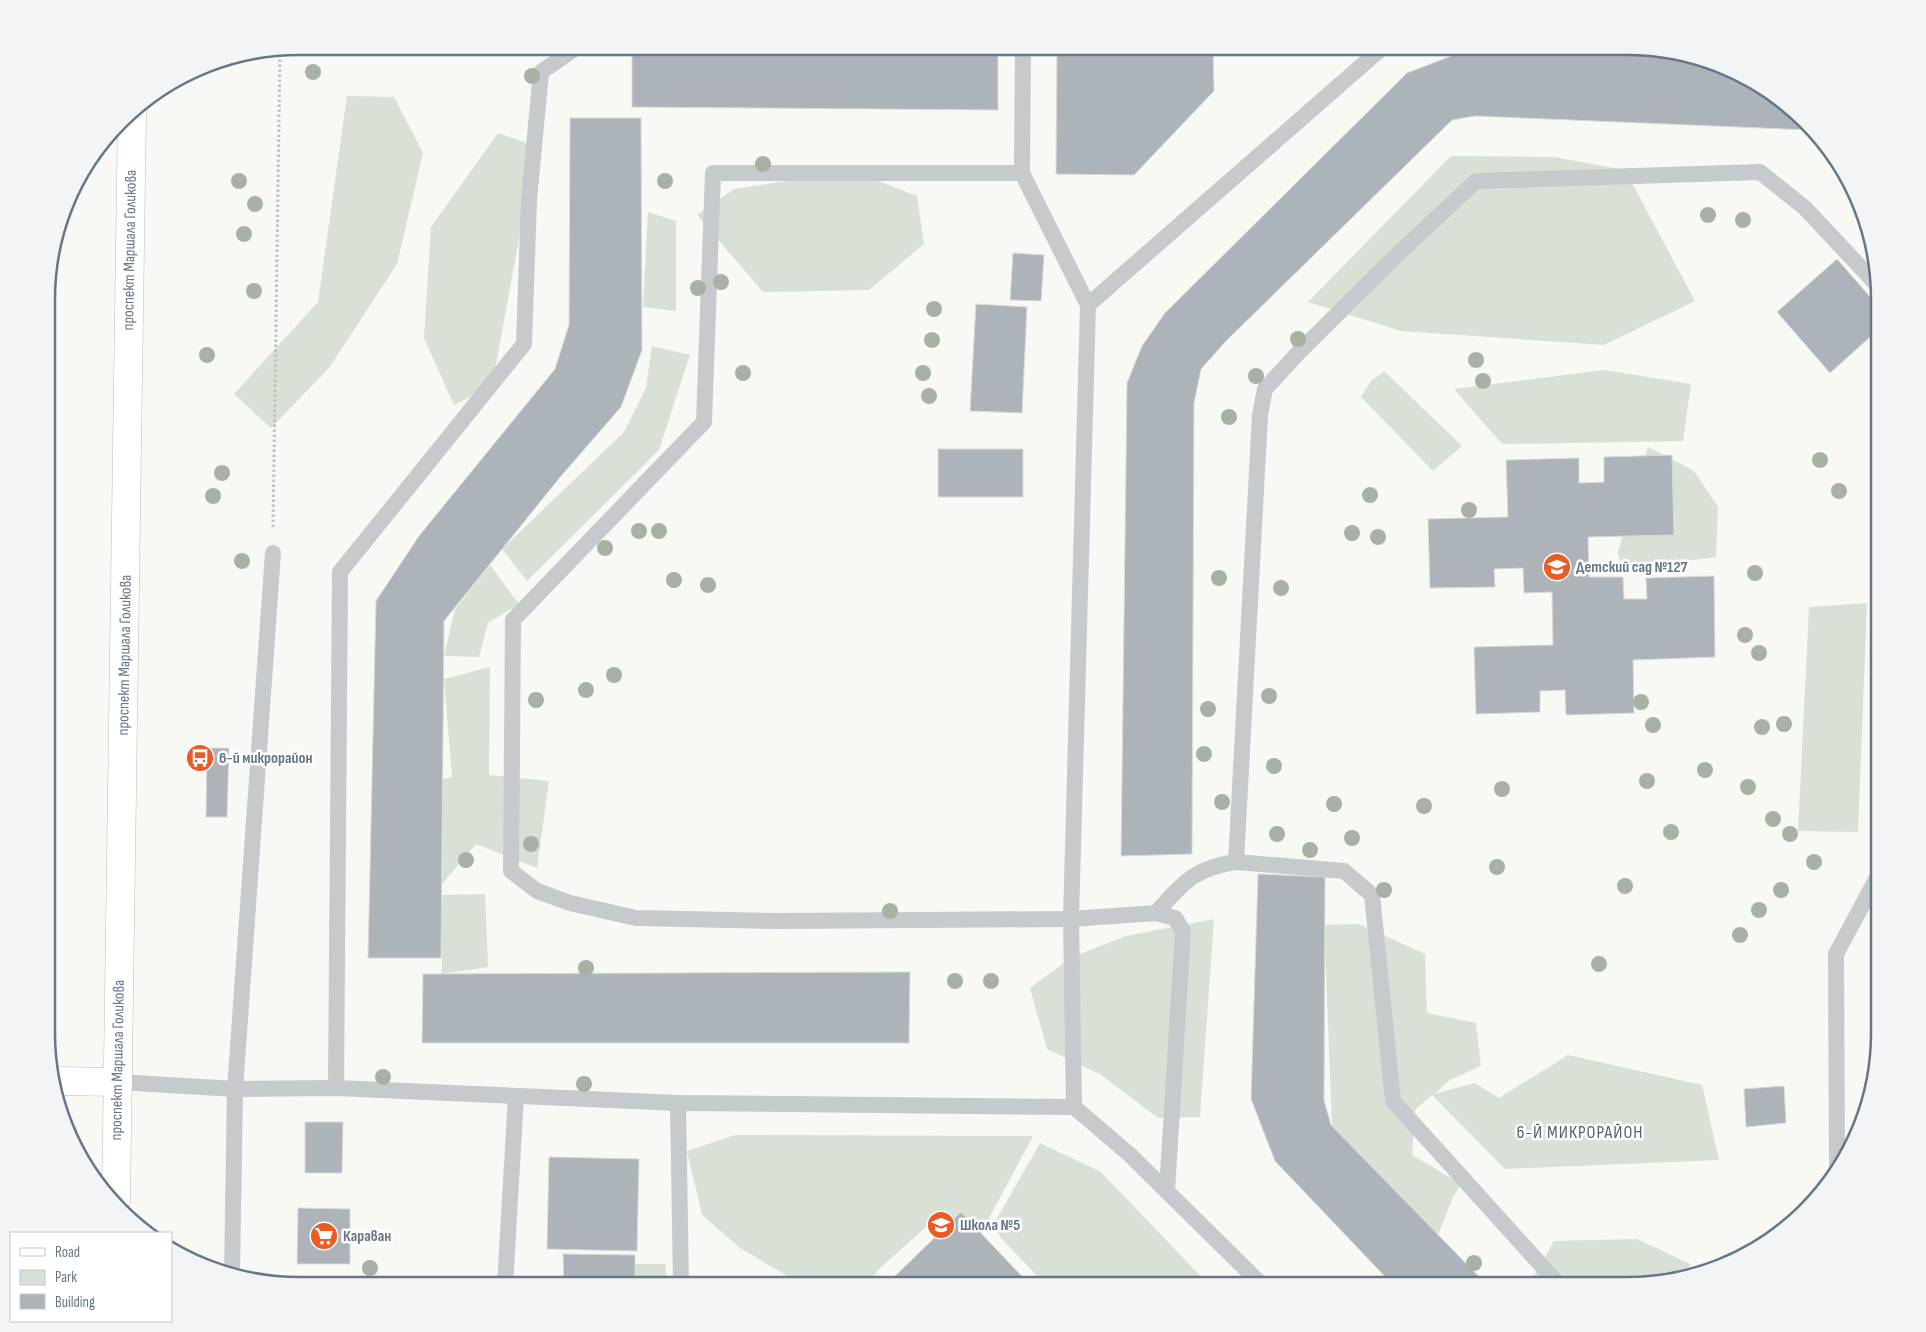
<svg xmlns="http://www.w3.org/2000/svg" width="1926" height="1332" font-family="'Sofia Sans Condensed',sans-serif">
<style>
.green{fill:#d9e0d6}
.building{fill:#acb4ba;stroke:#dadad7}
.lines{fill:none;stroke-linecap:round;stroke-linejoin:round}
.secondary-casing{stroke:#b8bdc2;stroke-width:29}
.path{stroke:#bfc2c4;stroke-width:3;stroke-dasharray:2.5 2.5;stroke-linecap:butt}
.lane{stroke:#c6cacd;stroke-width:16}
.secondary{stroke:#fff;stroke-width:28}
.tree{fill:#a7b2a4}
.labels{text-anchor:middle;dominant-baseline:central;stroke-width:5;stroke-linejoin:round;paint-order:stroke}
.street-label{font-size:16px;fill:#667787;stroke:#fff}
.poi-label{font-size:16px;font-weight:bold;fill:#667787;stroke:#fff;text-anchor:start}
.neighbourhood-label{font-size:18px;letter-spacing:1px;fill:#54606c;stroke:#fff}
.rim{fill:none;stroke:#667787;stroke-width:2.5}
</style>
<rect width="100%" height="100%" fill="#f8f8f5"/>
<g class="green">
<path d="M 347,96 L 394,97 L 423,153 L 397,264 L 329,368 L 271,428 L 234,394 L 318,302 Z"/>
<path d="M 498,133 L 536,146 L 492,386 L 454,405 L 424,338 L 431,227 Z"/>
<path d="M 1451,156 L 1554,157 L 1625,170 L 1695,301 L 1604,345 L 1401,331 L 1308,302 Z"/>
<path d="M 852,171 L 917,196 L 924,244 L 869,290 L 763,292 L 697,215 L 734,189 Z"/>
<path d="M 648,212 L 676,221 L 676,311 L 643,307 Z"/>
<path d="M 652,346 L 690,355 L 659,450 L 527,581 L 502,549 L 624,432 L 646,388 Z"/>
<path d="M 1604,370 L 1691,384 L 1683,441 L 1502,444 L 1454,389 Z"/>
<path d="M 1384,371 L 1462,446 L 1433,471 L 1361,397 L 1371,381 Z"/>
<path d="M 1648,447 L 1694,471 L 1718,507 L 1716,557 L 1622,569 L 1618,552 Z"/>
<path d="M 490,565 L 519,604 L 488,623 L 479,657 L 444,656 L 455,609 Z"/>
<path d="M 1867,603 L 1858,832 L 1798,831 L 1809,607 Z"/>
<path d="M 490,667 L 489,775 L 549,781 L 537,868 L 476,844 L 442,884 L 443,779 L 452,777 L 444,679 Z"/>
<path d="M 485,894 L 488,967 L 442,974 L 441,895 Z"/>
<path d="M 1214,919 L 1200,1117 L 1158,1118 L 1100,1074 L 1047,1049 L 1030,988 L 1072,957 L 1126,936 Z"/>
<path d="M 1359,924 L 1425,954 L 1427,1013 L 1476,1023 L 1481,1066 L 1450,1080 L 1434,1094 L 1475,1083 L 1499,1098 L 1568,1055 L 1702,1085 L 1719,1160 L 1505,1169 L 1432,1095 L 1415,1110 L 1412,1155 L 1461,1184 L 1453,1197 L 1438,1235 L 1333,1149 L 1324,925 Z"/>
<path d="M 735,1135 L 1033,1136 L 987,1222 L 937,1217 L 877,1271 L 869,1285 L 803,1285 L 740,1248 L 702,1215 L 687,1151 Z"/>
<path d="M 1040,1143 L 1101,1172 L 1210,1286 L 1047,1286 L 1000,1237 L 995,1222 Z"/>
<path d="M 1637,1239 L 1690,1264 L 1688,1278 L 1627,1286 L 1528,1286 L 1554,1241 Z"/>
<path d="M 635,1264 L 666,1264 L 665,1285 L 635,1285 Z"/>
</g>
<g class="building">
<path d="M 632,47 L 998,50 L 998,110 L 632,107 Z"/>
<path d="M 1057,47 L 1213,47 L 1214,91 L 1134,175 L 1056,174 Z"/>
<path d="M 1467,50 L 1684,55 L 1708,60 L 1780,98 L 1808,130 L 1475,116 L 1452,120 L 1226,341 L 1201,369 L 1194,403 L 1192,854 L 1121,856 L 1127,383 L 1142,346 L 1165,313 L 1407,73 Z"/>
<path d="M 570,118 L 641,118 L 642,350 L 621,407 L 561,476 L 444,621 L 441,958 L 368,958 L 376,601 L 419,536 L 555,369 L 569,325 Z"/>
<path d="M 1013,253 L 1044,255 L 1041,301 L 1010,300 Z"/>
<path d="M 1837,259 L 1879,307 L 1879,329 L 1830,373 L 1777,312 Z"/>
<path d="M 976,304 L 1027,307 L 1022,413 L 970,411 Z"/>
<rect x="938" y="449" width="85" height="48"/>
<path d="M 1672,455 L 1674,535 L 1588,537 L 1589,577 L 1623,577 L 1624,599 L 1647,599 L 1646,578 L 1714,576 L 1715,657 L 1633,660 L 1634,713 L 1566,715 L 1565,690 L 1540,691 L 1540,712 L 1476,714 L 1474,647 L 1553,645 L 1552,592 L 1524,593 L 1523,568 L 1494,569 L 1495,587 L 1430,588 L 1428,519 L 1508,517 L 1506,460 L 1579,458 L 1579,483 L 1604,482 L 1604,457 Z"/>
<path d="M 207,748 L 229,748 L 227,817 L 206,817 Z"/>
<path d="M 1258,874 L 1325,877 L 1324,1100 L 1331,1125 L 1488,1286 L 1394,1286 L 1275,1161 L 1251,1099 Z"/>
<path d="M 910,972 L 909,1043 L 422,1043 L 423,974 Z"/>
<path d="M 1784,1086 L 1786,1123 L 1746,1127 L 1744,1089 Z"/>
<path d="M 305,1122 L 343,1122 L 342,1173 L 305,1173 Z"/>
<path d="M 549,1157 L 639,1159 L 637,1251 L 547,1249 Z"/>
<path d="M 298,1208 L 350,1209 L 350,1264 L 297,1264 Z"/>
<path d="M 961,1212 L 1031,1286 L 894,1285 L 890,1281 Z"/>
<path d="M 563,1254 L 635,1255 L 635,1285 L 564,1285 Z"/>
</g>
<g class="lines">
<defs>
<g id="secondary">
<path d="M 54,1081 L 118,1082"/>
<path d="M 116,1200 L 132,110"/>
</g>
</defs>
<use href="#secondary" class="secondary-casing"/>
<path class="path" d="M 273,527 L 280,50"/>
<g class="lane">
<path d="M 1023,47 L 1022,173 L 1088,305"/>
<path d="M 1022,173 L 713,173 L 704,422 L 513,620 L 511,871 L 537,891 L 570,903 L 636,918 L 778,921 L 1071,919 L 1156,913 L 1175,918 L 1183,931 L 1167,1191"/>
<path d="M 1156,913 C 1183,883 1194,868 1236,862"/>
<path d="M 118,1082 L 235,1089 L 336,1088 L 678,1103 L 1074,1107 L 1129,1154 L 1263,1286"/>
<path d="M 336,1088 L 340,572 L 524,344 L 529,200 L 541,72 L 579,46"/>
<path d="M 678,1103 L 681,1285"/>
<path d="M 1074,1107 L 1071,919 L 1088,305 L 1383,47"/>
<path d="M 1837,1169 L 1836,954 L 1879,874"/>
<path d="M 232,1275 L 235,1089 L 273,553"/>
<path d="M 505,1285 L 516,1096"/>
<path d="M 1560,1286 L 1393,1101 L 1372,895 L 1344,871 L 1236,862 L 1260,415 L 1265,389 L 1299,352 L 1400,252 L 1476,181 L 1760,172 L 1805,208 L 1879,287"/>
</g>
<use href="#secondary" class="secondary"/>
</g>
<g class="tree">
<circle cx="313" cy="72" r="8"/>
<circle cx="532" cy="76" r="8"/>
<circle cx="763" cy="164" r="8"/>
<circle cx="239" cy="181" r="8"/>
<circle cx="665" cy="181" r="8"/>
<circle cx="255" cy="204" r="8"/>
<circle cx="1708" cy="215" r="8"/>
<circle cx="1743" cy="220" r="8"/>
<circle cx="244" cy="234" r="8"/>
<circle cx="721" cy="282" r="8"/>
<circle cx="698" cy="288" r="8"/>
<circle cx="254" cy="291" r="8"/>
<circle cx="934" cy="309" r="8"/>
<circle cx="1298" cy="339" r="8"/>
<circle cx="932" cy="340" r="8"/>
<circle cx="207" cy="355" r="8"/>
<circle cx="1476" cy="360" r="8"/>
<circle cx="743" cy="373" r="8"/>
<circle cx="923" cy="373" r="8"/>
<circle cx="1256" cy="376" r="8"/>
<circle cx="1483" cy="381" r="8"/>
<circle cx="929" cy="396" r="8"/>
<circle cx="1229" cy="417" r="8"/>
<circle cx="1820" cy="460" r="8"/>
<circle cx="222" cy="473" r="8"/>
<circle cx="1839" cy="491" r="8"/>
<circle cx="1370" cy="495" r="8"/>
<circle cx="213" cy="496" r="8"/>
<circle cx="1469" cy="510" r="8"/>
<circle cx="639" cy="531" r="8"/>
<circle cx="659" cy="531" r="8"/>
<circle cx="1352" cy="533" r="8"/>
<circle cx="1378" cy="537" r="8"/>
<circle cx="605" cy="548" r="8"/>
<circle cx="242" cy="561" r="8"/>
<circle cx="1755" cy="573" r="8"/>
<circle cx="1219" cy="578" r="8"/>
<circle cx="674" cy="580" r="8"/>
<circle cx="708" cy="585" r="8"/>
<circle cx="1281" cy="588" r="8"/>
<circle cx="1745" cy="635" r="8"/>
<circle cx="1759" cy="653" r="8"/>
<circle cx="614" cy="675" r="8"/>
<circle cx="586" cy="690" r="8"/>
<circle cx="1269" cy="696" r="8"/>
<circle cx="536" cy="700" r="8"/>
<circle cx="1641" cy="702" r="8"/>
<circle cx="1208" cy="709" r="8"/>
<circle cx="1784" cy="724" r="8"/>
<circle cx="1653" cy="725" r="8"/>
<circle cx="1762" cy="727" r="8"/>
<circle cx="1204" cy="754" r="8"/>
<circle cx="1274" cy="766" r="8"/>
<circle cx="1705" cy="770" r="8"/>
<circle cx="1647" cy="781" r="8"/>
<circle cx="1748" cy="787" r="8"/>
<circle cx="1502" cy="789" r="8"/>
<circle cx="1222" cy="802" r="8"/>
<circle cx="1334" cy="804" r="8"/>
<circle cx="1424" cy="806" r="8"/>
<circle cx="1773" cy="819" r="8"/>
<circle cx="1671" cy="832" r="8"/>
<circle cx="1277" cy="834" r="8"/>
<circle cx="1790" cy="834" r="8"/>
<circle cx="1352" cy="838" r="8"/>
<circle cx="531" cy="844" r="8"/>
<circle cx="1310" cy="850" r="8"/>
<circle cx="466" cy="860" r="8"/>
<circle cx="1814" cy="862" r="8"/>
<circle cx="1497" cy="867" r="8"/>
<circle cx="1625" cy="886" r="8"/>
<circle cx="1384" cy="890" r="8"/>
<circle cx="1781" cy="890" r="8"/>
<circle cx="1759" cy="910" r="8"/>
<circle cx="890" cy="911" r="8"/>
<circle cx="1740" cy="935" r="8"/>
<circle cx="1599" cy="964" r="8"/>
<circle cx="586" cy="968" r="8"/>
<circle cx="955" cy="981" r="8"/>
<circle cx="991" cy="981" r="8"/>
<circle cx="383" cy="1077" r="8"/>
<circle cx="584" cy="1084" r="8"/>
<circle cx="1474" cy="1263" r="8"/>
<circle cx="370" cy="1268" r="8"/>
</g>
<defs>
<symbol id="school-disc" viewBox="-11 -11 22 22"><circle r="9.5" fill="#e95c24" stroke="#fff"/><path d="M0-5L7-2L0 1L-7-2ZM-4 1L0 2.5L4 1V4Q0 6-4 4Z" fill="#fff"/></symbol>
<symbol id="bus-disc" viewBox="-11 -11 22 22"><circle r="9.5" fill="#e95c24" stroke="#fff"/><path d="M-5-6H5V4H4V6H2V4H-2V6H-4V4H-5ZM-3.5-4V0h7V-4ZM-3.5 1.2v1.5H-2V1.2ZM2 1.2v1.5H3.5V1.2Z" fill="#fff"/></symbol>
<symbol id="supermarket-disc" viewBox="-11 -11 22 22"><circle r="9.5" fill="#e95c24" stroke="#fff"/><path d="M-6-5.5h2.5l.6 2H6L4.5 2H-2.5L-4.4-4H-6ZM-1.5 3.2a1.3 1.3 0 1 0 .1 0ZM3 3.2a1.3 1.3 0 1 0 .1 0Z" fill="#fff"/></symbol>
</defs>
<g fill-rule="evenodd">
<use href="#school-disc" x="1541" y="551" width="32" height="32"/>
<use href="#bus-disc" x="184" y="742" width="32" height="32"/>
<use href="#school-disc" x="925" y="1209" width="32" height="32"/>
<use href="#supermarket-disc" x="308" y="1220" width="32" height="32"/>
</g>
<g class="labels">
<g class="street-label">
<text transform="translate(130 250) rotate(-89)">проспект Маршала Голикова</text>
<text transform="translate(125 655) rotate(-89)">проспект Маршала Голикова</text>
<text transform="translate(118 1060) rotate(-89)">проспект Маршала Голикова</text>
</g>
<g class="poi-label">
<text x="1576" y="567">Детский сад №127</text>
<text x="219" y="758">6-й микрорайон</text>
<text x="960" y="1225">Школа №5</text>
<text x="343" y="1236">Караван</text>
</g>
<g class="neighbourhood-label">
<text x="1580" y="1132">6-Й МИКРОРАЙОН</text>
</g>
</g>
<path d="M0 0H1926V1332H0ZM299 55H1627A244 244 0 0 1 1871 299V1033A244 244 0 0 1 1627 1277H299A244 244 0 0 1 55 1033V299A244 244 0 0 1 299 55Z" fill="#f3f4f5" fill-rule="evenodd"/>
<path class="rim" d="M299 55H1627A244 244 0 0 1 1871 299V1033A244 244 0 0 1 1627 1277H299A244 244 0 0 1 55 1033V299A244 244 0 0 1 299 55Z"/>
<rect x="10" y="1232" width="162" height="90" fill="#ffffff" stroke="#c2c9cf"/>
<rect x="20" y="1248" width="25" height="8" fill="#ffffff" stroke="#c2c9cf"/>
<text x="55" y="1257" font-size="15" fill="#667787">Road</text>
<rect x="20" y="1270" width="25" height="15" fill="#d9e0d6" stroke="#c2c9cf"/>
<text x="55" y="1282" font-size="15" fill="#667787">Park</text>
<rect x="20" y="1294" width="25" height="15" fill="#acb4ba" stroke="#c2c9cf"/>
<text x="55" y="1307" font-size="15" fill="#667787">Building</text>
</svg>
